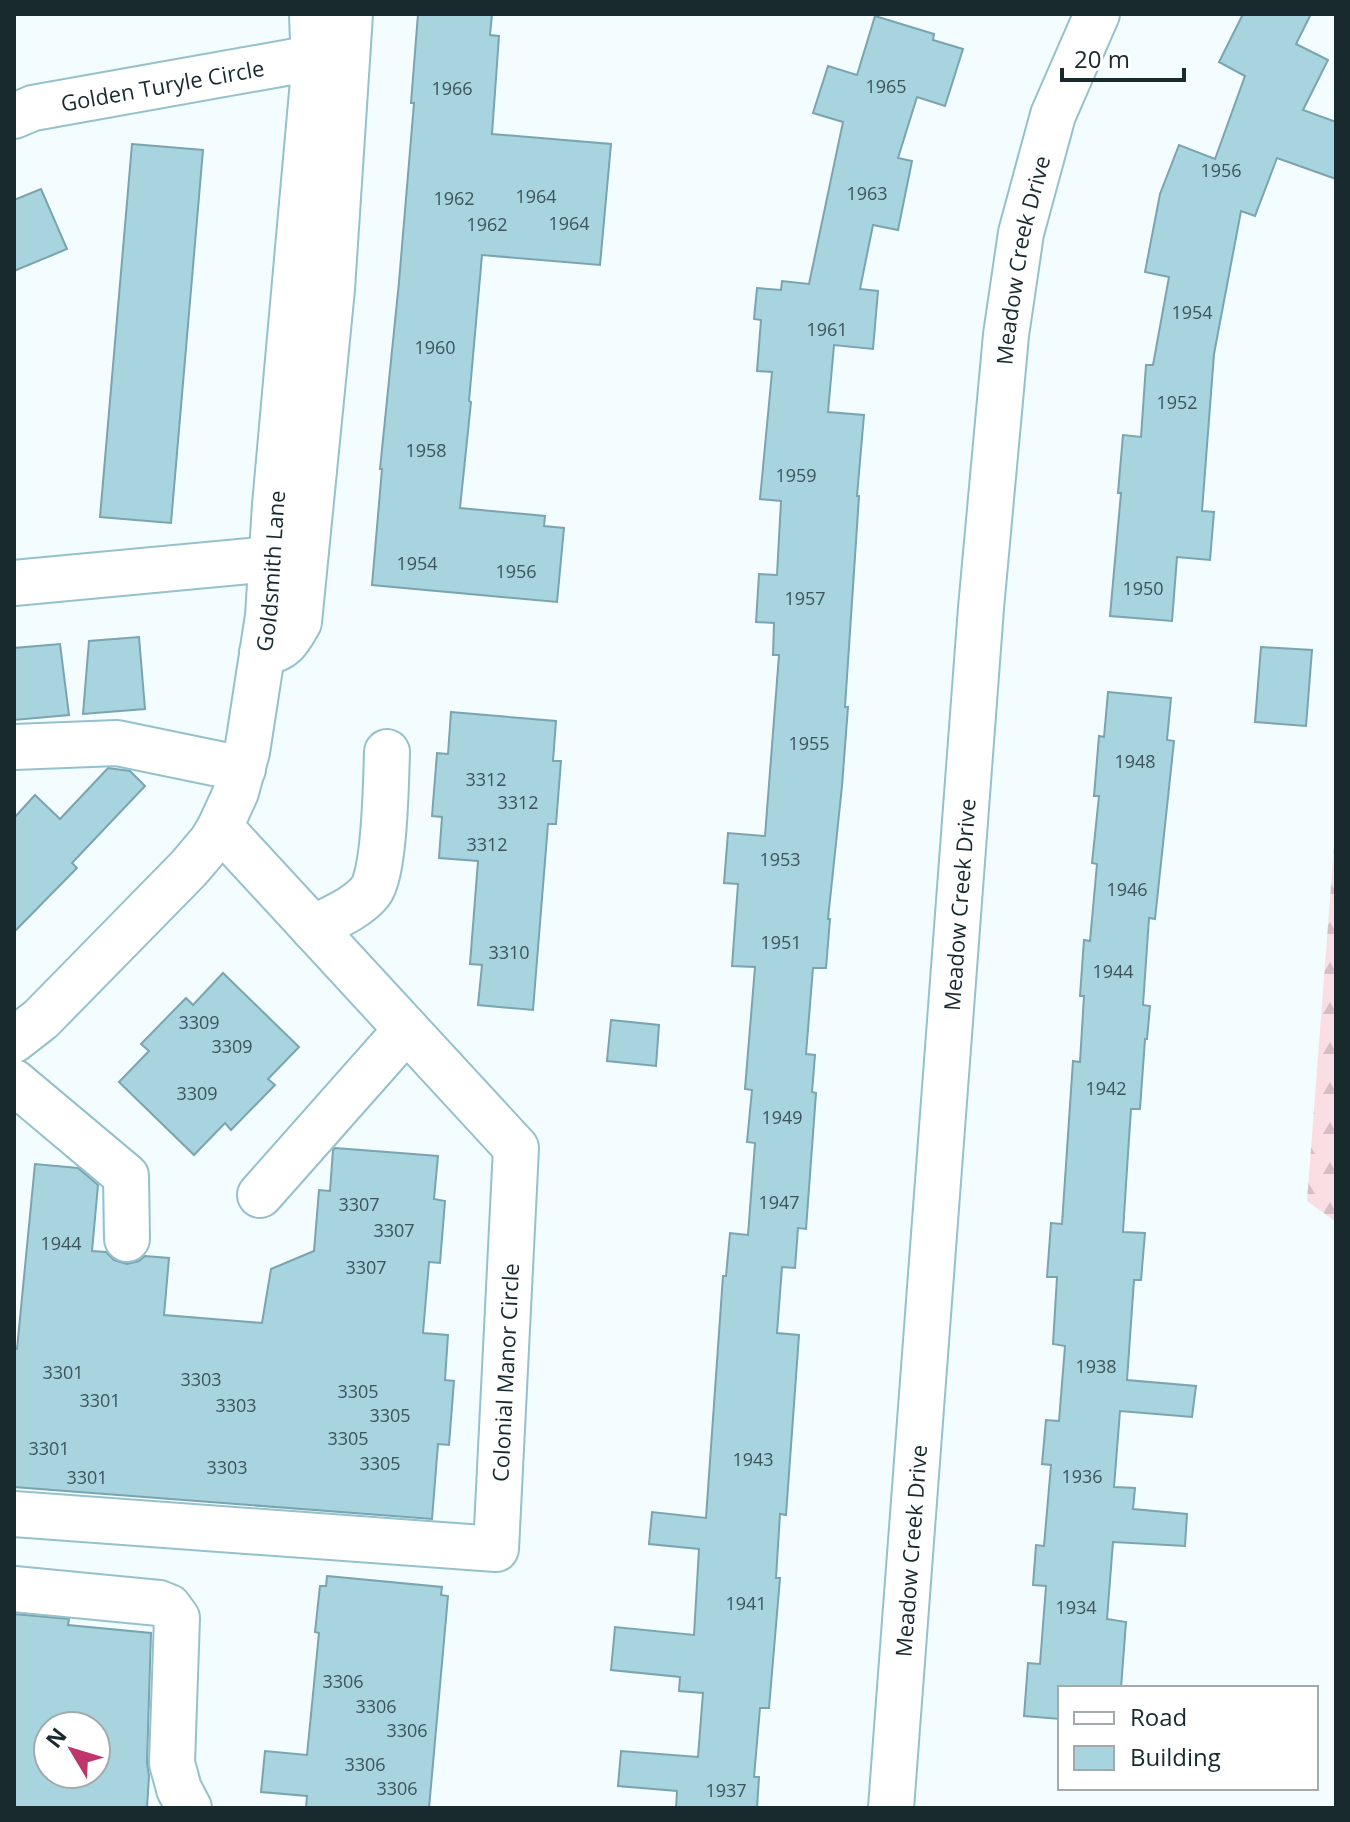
<svg xmlns="http://www.w3.org/2000/svg" width="1350" height="1822" font-family="'Open Sans',sans-serif">
<style>
.forest{fill:url(#forest-firs)}
.building{fill:#a8d4df;stroke:#7aa4af;stroke-width:2;fill-rule:evenodd}
.lines{fill:none;stroke-linecap:round;stroke-linejoin:round}
.minor-casing{stroke:#95c1cc;stroke-width:48}
.minor{stroke:#fff;stroke-width:44}
.labels{text-anchor:middle;dominant-baseline:central;stroke-width:7;stroke-linejoin:round;paint-order:stroke}
.number-label{font-size:18px;fill:#3c545a}
.street-label{font-size:22px;fill:#182a2e;stroke:#fff}
</style>
<defs>
<pattern id="forest-firs" width="22" height="20" patternUnits="userSpaceOnUse" patternTransform="scale(2)"><rect width="22" height="20" fill="#fbdde4"/><path d="M5 1l3.5 6h-7zM16 11l3.5 6h-7z" fill="#d6bec4"/></pattern>
</defs>
<rect width="100%" height="100%" fill="#f3fcfe"/>
<path class="forest" d="M 1336,820 L 1336,1222 L 1307,1201 Z"/>
<g class="building">
<path d="M 418,14 L 492,14 L 490,35 L 499,36 L 492,134 L 611,144 L 600,265 L 482,255 L 469,401 L 471,402 L 460,508 L 545,516 L 544,526 L 564,528 L 557,602 L 372,585 L 382,469 L 380,469 L 399,282 L 414,103 L 411,103 Z"/>
<path d="M 1243,14 L 1311,14 L 1296,44 L 1328,60 L 1303,110 L 1336,122 L 1336,179 L 1277,158 L 1255,216 L 1241,211 L 1214,354 L 1202,511 L 1214,512 L 1210,560 L 1177,557 L 1172,621 L 1110,616 L 1121,493 L 1118,493 L 1123,435 L 1141,437 L 1146,365 L 1153,365 L 1169,277 L 1145,272 L 1160,194 L 1179,145 L 1215,159 L 1245,76 L 1219,62 Z"/>
<path d="M 875,16 L 934,34 L 933,40 L 963,49 L 945,106 L 917,97 L 898,158 L 912,161 L 898,230 L 873,225 L 860,289 L 878,291 L 873,349 L 834,345 L 828,412 L 864,415 L 857,496 L 859,496 L 845,707 L 848,707 L 842,786 L 828,919 L 830,919 L 826,968 L 813,968 L 806,1054 L 815,1055 L 812,1092 L 816,1093 L 806,1229 L 798,1228 L 795,1268 L 782,1267 L 777,1333 L 799,1335 L 786,1515 L 780,1514 L 776,1578 L 780,1578 L 769,1708 L 760,1708 L 754,1777 L 759,1777 L 757,1808 L 676,1808 L 677,1791 L 618,1786 L 621,1751 L 698,1757 L 703,1693 L 679,1691 L 680,1677 L 611,1670 L 615,1627 L 694,1635 L 699,1549 L 649,1544 L 652,1512 L 706,1518 L 723,1276 L 726,1276 L 730,1233 L 748,1235 L 755,1143 L 747,1142 L 752,1090 L 745,1089 L 755,967 L 732,966 L 738,884 L 724,883 L 728,833 L 765,836 L 779,655 L 773,655 L 774,623 L 756,622 L 759,574 L 777,575 L 781,501 L 760,499 L 772,372 L 757,371 L 761,320 L 754,319 L 757,288 L 781,290 L 782,281 L 809,284 L 843,122 L 813,113 L 828,66 L 857,75 Z"/>
<path d="M 132,144 L 203,150 L 171,523 L 100,517 Z"/>
<path d="M 41,189 L 67,249 L 14,271 L 14,200 Z"/>
<path d="M 139,637 L 145,709 L 83,714 L 89,641 Z"/>
<path d="M 60,644 L 69,715 L 14,720 L 14,648 Z"/>
<path d="M 1261,647 L 1312,650 L 1306,726 L 1255,722 Z"/>
<path d="M 1108,692 L 1171,698 L 1167,740 L 1174,741 L 1155,919 L 1149,918 L 1143,1005 L 1150,1006 L 1147,1039 L 1145,1039 L 1140,1109 L 1131,1109 L 1126,1184 L 1123,1232 L 1145,1233 L 1141,1280 L 1134,1280 L 1127,1380 L 1196,1386 L 1192,1417 L 1120,1411 L 1114,1487 L 1135,1488 L 1133,1509 L 1187,1514 L 1185,1546 L 1113,1542 L 1107,1619 L 1126,1622 L 1121,1688 L 1060,1688 L 1060,1719 L 1024,1716 L 1028,1663 L 1040,1664 L 1046,1586 L 1033,1585 L 1036,1545 L 1044,1546 L 1051,1465 L 1042,1464 L 1046,1420 L 1059,1421 L 1065,1346 L 1053,1344 L 1057,1277 L 1047,1277 L 1051,1223 L 1062,1224 L 1073,1061 L 1080,1062 L 1084,996 L 1080,996 L 1084,940 L 1090,941 L 1097,864 L 1092,863 L 1099,796 L 1094,796 L 1099,736 L 1104,737 Z"/>
<path d="M 451,712 L 556,721 L 553,761 L 561,761 L 556,824 L 548,824 L 533,1010 L 478,1005 L 482,965 L 470,964 L 478,861 L 439,858 L 442,817 L 432,816 L 437,753 L 448,754 Z"/>
<path d="M 108,768 L 130,771 L 145,786 L 72,863 L 77,868 L 14,932 L 14,818 L 35,795 L 60,819 Z"/>
<path d="M 223,973 L 299,1047 L 268,1079 L 275,1085 L 231,1130 L 225,1123 L 194,1155 L 119,1082 L 149,1051 L 141,1044 L 186,998 L 193,1005 Z"/>
<path d="M 611,1020 L 659,1025 L 656,1066 L 607,1061 Z"/>
<path d="M 335,1148 L 438,1156 L 434,1199 L 445,1201 L 440,1263 L 429,1262 L 423,1333 L 448,1335 L 445,1380 L 454,1381 L 449,1445 L 438,1444 L 432,1519 L 14,1487 L 14,1349 L 17,1349 L 35,1164 L 78,1168 L 98,1185 L 92,1251 L 106,1252 L 114,1260 L 127,1264 L 139,1261 L 145,1256 L 169,1258 L 164,1315 L 262,1323 L 271,1269 L 314,1251 L 319,1190 L 330,1191 L 333,1150 Z"/>
<path d="M 327,1576 L 442,1587 L 441,1595 L 448,1596 L 429,1808 L 306,1808 L 307,1796 L 261,1792 L 265,1751 L 307,1755 L 319,1633 L 315,1632 L 320,1586 L 326,1586 Z"/>
<path d="M 14,1614 L 69,1619 L 68,1625 L 151,1633 L 147,1762 L 149,1776 L 147,1808 L 14,1808 ZM 48,1726 L 96,1726 L 96,1774 L 48,1774 Z"/>
</g>
<g class="lines">
<defs>
<g id="minor">
<path id="s1" d="M 14,116 L 33,108 L 313,58"/>
<path d="M 14,583 L 271,559"/>
<path d="M 262,653 C 284,650 289,640 299,622 L 332,289 L 350,14"/>
<path d="M 14,747 L 117,743 L 243,769"/>
<path d="M 313,928 C 332,918 356,909 370,892 C 385,875 386,779 387,752"/>
<path id="s2" d="M 14,1040 L 41,1019 L 189,868 L 211,842 L 220,827 L 236,792 L 247,752 L 268,616 L 275,505 L 314,70 L 312,14"/>
<path d="M 14,1082 L 126,1176 L 127,1239"/>
<path d="M 260,1195 L 406,1030"/>
<path id="s3" d="M 14,1514 L 496,1549 L 516,1148 L 220,827"/>
<path d="M 14,1589 L 159,1603 L 169,1607 L 177,1618 L 172,1763 L 179,1789 L 189,1808"/>
<path id="s4" d="M 891,1808 L 981,608 L 1006,335 L 1021,233 L 1053,115 L 1097,14"/>
</g>
</defs>
<use href="#minor" class="minor-casing"/>
<use href="#minor" class="minor"/>
</g>
<g class="labels">
<g class="number-label">
<text x="886" y="86">1965</text>
<text x="452" y="88">1966</text>
<text x="1221" y="170">1956</text>
<text x="867" y="193">1963</text>
<text x="536" y="196">1964</text>
<text x="454" y="198">1962</text>
<text x="569" y="223">1964</text>
<text x="487" y="224">1962</text>
<text x="1192" y="312">1954</text>
<text x="827" y="329">1961</text>
<text x="435" y="347">1960</text>
<text x="1177" y="402">1952</text>
<text x="426" y="450">1958</text>
<text x="796" y="475">1959</text>
<text x="417" y="563">1954</text>
<text x="516" y="571">1956</text>
<text x="1143" y="588">1950</text>
<text x="805" y="598">1957</text>
<text x="809" y="743">1955</text>
<text x="1135" y="761">1948</text>
<text x="486" y="779">3312</text>
<text x="518" y="802">3312</text>
<text x="487" y="844">3312</text>
<text x="780" y="859">1953</text>
<text x="1127" y="889">1946</text>
<text x="781" y="942">1951</text>
<text x="509" y="952">3310</text>
<text x="1113" y="971">1944</text>
<text x="199" y="1022">3309</text>
<text x="232" y="1046">3309</text>
<text x="1106" y="1088">1942</text>
<text x="197" y="1093">3309</text>
<text x="782" y="1117">1949</text>
<text x="779" y="1202">1947</text>
<text x="359" y="1204">3307</text>
<text x="394" y="1230">3307</text>
<text x="61" y="1243">1944</text>
<text x="366" y="1267">3307</text>
<text x="1096" y="1366">1938</text>
<text x="63" y="1372">3301</text>
<text x="201" y="1379">3303</text>
<text x="358" y="1391">3305</text>
<text x="100" y="1400">3301</text>
<text x="236" y="1405">3303</text>
<text x="390" y="1415">3305</text>
<text x="348" y="1438">3305</text>
<text x="49" y="1448">3301</text>
<text x="753" y="1459">1943</text>
<text x="380" y="1463">3305</text>
<text x="227" y="1467">3303</text>
<text x="1082" y="1476">1936</text>
<text x="87" y="1477">3301</text>
<text x="746" y="1603">1941</text>
<text x="1076" y="1607">1934</text>
<text x="343" y="1681">3306</text>
<text x="376" y="1706">3306</text>
<text x="407" y="1730">3306</text>
<text x="365" y="1764">3306</text>
<text x="397" y="1788">3306</text>
<text x="726" y="1790">1937</text>
</g>
<g class="street-label">
<text stroke="none"><textPath href="#s1" startOffset="152">Golden Turyle Circle</textPath></text>
<text stroke="none"><textPath href="#s4" startOffset="1554">Meadow Creek Drive</textPath></text>
<text stroke="none"><textPath href="#s2" startOffset="560">Goldsmith Lane</textPath></text>
<text stroke="none"><textPath href="#s4" startOffset="906">Meadow Creek Drive</textPath></text>
<text stroke="none"><textPath href="#s3" startOffset="660">Colonial Manor Circle</textPath></text>
<text stroke="none"><textPath href="#s4" startOffset="258">Meadow Creek Drive</textPath></text>
</g>
</g>
<rect width="1350" height="1822" fill="none" stroke="#182a2e" stroke-width="32"/>
<rect x="1058" y="1686" width="260" height="104" fill="#ffffff" stroke="#a3aaab" stroke-width="2"/>
<rect x="1074" y="1712" width="40" height="12" fill="#ffffff" stroke="#a3aaab" stroke-width="2"/>
<text x="1130" y="1726" font-size="24" fill="#182a2e">Road</text>
<rect x="1074" y="1746" width="40" height="24" fill="#a8d4df" stroke="#a3aaab" stroke-width="2"/>
<text x="1130" y="1766" font-size="24" fill="#182a2e">Building</text>
<g transform="translate(72 1750) rotate(308)"><circle r="38" fill="#ffffff" stroke="#a3aaab" stroke-width="2"/>
<path d="M0-6L14 30L0 20L-14 30Z" fill="#c0356b"/>
<text y="-12" font-size="22" font-weight="bold" text-anchor="middle" fill="#182a2e">N</text>
</g>
<path d="M1062 68v12h122v-12" fill="none" stroke="#182a2e" stroke-width="4"/>
<text x="1074" y="68" font-size="24" fill="#182a2e" stroke="#ffffff" stroke-width="6" paint-order="stroke">20 m</text>
</svg>
